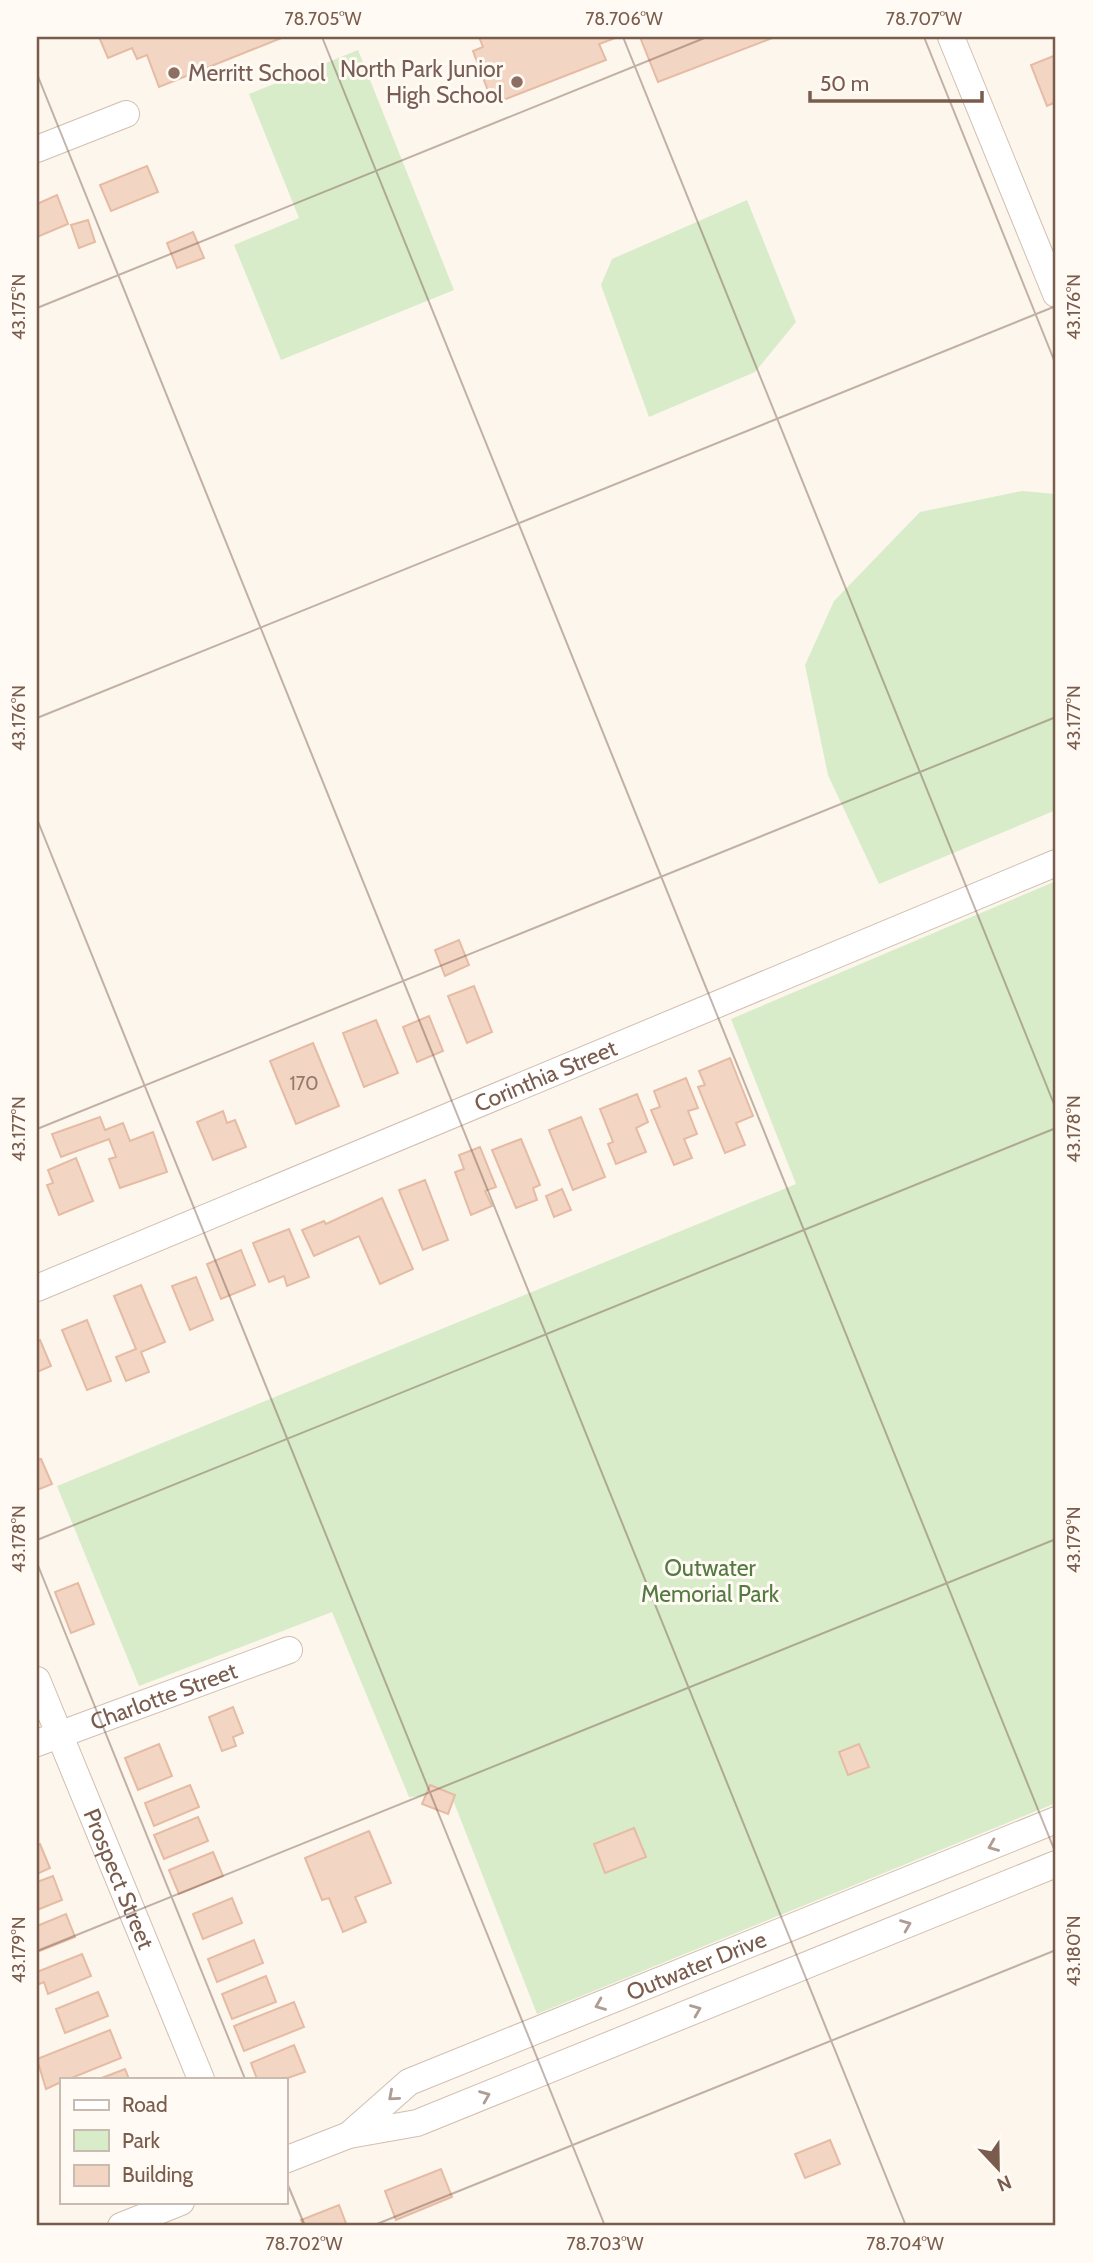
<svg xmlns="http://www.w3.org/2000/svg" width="1093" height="2263" font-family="Cabin,sans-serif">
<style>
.green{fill:#d8ecc9}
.building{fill:#f3d5c3;stroke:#e6bba3;stroke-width:2}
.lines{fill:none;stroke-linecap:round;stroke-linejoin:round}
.street-casing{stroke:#d1beb0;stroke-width:28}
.street{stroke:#fff;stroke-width:26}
.oneway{stroke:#af9d94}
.ticks{fill:none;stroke:#7a5c4d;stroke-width:2;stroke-opacity:0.45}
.education-dot{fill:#8d6e63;stroke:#fffaf3;stroke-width:2.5}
.labels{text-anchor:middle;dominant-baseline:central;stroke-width:6;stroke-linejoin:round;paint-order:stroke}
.number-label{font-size:19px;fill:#987a6a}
.education-label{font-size:23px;fill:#785e54;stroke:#fffaf3;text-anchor:end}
.street-label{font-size:23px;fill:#7a5c4d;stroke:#fffaf3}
.park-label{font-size:23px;fill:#537a41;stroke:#fffaf3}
.neatline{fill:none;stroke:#7a5c4d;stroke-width:2.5}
.ticks-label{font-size:18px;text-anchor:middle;fill:#7a5c4d}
</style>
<rect width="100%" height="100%" fill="#fdf6ec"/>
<g class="green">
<path d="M 358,50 L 454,290 L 281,360 L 234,245 L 299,218 L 249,94 Z"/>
<path d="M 747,200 L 796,322 L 755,372 L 649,417 L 601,285 L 612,259 Z"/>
<path d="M 1022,491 L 1056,494 L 1056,810 L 879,884 L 828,775 L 805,665 L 834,601 L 920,512 Z"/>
<path d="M 1056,881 L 1056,1803 L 537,2014 L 451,1795 L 409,1797 L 332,1612 L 139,1686 L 57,1486 L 796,1184 L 731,1019 Z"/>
</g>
<g class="building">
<path d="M 99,37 L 284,37 L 159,87 L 147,55 L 137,59 L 132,48 L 108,58 Z"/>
<path d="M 479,37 L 618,37 L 599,44 L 606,60 L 493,104 L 473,51 L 483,47 Z"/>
<path d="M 640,37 L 775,37 L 658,82 Z"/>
<path d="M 1056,55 L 1056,102 L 1047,106 L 1031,65 Z"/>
<path d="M 147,166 L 158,192 L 111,211 L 100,185 Z"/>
<path d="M 57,195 L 68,224 L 37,237 L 37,204 Z"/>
<path d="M 88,220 L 95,242 L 79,248 L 71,225 Z"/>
<path d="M 193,232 L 204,258 L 177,268 L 167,243 Z"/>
<path d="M 459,940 L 469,965 L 445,976 L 435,950 Z"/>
<path d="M 474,986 L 492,1032 L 467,1043 L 448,996 Z"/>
<path d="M 429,1016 L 443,1051 L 417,1062 L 403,1027 Z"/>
<path d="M 376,1020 L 398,1073 L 364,1087 L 343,1033 Z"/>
<path d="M 313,1043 L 339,1106 L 296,1124 L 270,1061 Z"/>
<path d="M 730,1058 L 753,1116 L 736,1123 L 745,1145 L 725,1153 L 698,1087 L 705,1085 L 699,1071 Z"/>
<path d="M 686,1078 L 698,1108 L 688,1111 L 697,1134 L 684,1139 L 692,1158 L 674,1165 L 651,1110 L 660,1107 L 654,1091 Z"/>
<path d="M 637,1094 L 648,1122 L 636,1128 L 646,1152 L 616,1164 L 608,1144 L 613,1142 L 600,1109 Z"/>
<path d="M 223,1111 L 227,1123 L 235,1120 L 246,1147 L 213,1160 L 197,1122 Z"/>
<path d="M 100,1117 L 105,1130 L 123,1123 L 130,1141 L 153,1132 L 167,1172 L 120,1188 L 109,1159 L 116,1157 L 109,1139 L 61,1157 L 52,1134 Z"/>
<path d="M 581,1117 L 605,1177 L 573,1190 L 549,1130 Z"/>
<path d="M 521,1139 L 540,1185 L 533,1188 L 537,1200 L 516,1208 L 492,1150 Z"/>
<path d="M 480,1147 L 496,1187 L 485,1191 L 492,1206 L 471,1215 L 455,1172 L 464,1169 L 459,1155 Z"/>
<path d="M 76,1158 L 93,1201 L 59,1215 L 47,1185 L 53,1183 L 48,1170 Z"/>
<path d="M 425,1180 L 448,1240 L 423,1250 L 399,1190 Z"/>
<path d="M 562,1189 L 571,1210 L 554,1217 L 546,1196 Z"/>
<path d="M 382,1198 L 413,1269 L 380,1284 L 359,1236 L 314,1256 L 302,1230 L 324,1221 L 326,1224 Z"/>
<path d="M 289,1229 L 309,1277 L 287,1286 L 284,1276 L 269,1282 L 253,1243 Z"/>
<path d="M 241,1250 L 255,1285 L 221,1299 L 207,1264 Z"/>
<path d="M 196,1277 L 213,1320 L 190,1330 L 172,1286 Z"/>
<path d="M 141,1285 L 165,1342 L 141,1352 L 149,1372 L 126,1381 L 116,1357 L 136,1349 L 114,1296 Z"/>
<path d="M 87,1320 L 111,1381 L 87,1390 L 62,1330 Z"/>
<path d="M 40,1340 L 51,1366 L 37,1372 L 37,1342 Z"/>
<path d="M 41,1459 L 52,1484 L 37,1490 L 37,1460 Z"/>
<path d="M 78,1583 L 94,1624 L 71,1633 L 55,1592 Z"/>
<path d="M 233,1707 L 243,1733 L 233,1737 L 236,1746 L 222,1751 L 209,1717 Z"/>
<path d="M 159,1744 L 172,1776 L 138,1790 L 125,1758 Z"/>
<path d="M 859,1744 L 869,1767 L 848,1775 L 839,1752 Z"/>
<path d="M 190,1785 L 199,1807 L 154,1826 L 145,1803 Z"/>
<path d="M 430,1785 L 455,1795 L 448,1814 L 422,1804 Z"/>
<path d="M 198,1817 L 208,1841 L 164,1859 L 154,1835 Z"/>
<path d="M 634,1828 L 646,1857 L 605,1873 L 594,1844 Z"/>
<path d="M 369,1831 L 391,1883 L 355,1897 L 366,1922 L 343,1932 L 329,1898 L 322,1900 L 305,1858 Z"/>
<path d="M 40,1844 L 50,1868 L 37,1874 L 37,1845 Z"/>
<path d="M 213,1852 L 223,1876 L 179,1894 L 169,1870 Z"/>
<path d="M 53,1876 L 62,1900 L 37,1910 L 37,1882 Z"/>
<path d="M 232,1898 L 242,1923 L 203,1939 L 193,1914 Z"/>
<path d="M 66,1914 L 75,1937 L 37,1952 L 37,1926 Z"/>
<path d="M 254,1940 L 263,1963 L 217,1982 L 208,1959 Z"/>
<path d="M 82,1954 L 91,1976 L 48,1994 L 44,1982 L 37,1985 L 37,1972 Z"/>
<path d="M 266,1976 L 276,2002 L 232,2019 L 222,1994 Z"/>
<path d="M 98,1992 L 108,2016 L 65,2033 L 56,2009 Z"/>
<path d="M 294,2002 L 304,2027 L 244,2051 L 234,2026 Z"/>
<path d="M 110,2030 L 121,2058 L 69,2079 L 61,2079 L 61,2082 L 46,2089 L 37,2059 Z"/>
<path d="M 294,2045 L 305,2072 L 285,2079 L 257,2079 L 251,2063 Z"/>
<path d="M 125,2069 L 129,2079 L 99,2079 Z"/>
<path d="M 830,2140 L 840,2164 L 805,2178 L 795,2154 Z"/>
<path d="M 441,2169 L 452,2197 L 396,2220 L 385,2191 Z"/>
<path d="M 339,2205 L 347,2226 L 304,2226 L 301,2220 Z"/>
</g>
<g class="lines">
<defs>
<g id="street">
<path d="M 951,37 L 1056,294"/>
<path d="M 37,149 L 126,114"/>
<path id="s1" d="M 37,1288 L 1056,863"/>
<path id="s2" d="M 37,1680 L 201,2079"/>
<path id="s3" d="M 37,1743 L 289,1650"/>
<path id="s4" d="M 349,2135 L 409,2082 L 1056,1820"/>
<path d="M 285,2160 L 349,2135 L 417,2123 L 1056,1864"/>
<path d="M 121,2226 L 181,2202"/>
</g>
</defs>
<use href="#street" class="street-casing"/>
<use href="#street" class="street"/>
</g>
<defs><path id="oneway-chevron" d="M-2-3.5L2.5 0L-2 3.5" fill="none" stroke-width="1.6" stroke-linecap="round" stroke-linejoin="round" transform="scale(1.75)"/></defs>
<g class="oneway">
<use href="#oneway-chevron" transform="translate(993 1846) rotate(158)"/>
<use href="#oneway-chevron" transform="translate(906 1925) rotate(-22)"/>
<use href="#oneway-chevron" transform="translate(600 2005) rotate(158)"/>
<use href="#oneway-chevron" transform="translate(696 2010) rotate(-22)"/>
<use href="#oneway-chevron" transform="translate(393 2096) rotate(139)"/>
<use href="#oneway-chevron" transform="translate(485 2096) rotate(-22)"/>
</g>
<path class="ticks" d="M 322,37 L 1056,1854M 623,37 L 1056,1109M 924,37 L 1056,365M 37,74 L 906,2226M 37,308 L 707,37M 37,718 L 1056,306M 37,819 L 605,2226M 37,1129 L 1056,717M 37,1540 L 1056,1128M 37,1563 L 245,2079M 37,1951 L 1056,1539M 285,2178 L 305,2226M 372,2226 L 1056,1950"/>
<g class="education-dot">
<circle cx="174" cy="73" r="7"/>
<circle cx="517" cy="82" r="7"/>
</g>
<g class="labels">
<g class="number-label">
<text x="304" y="1083">170</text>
</g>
<g class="education-label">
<text x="503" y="69">North Park Junior<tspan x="503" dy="26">High School</tspan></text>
<text x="188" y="73" text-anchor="start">Merritt School</text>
</g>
<g class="street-label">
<text stroke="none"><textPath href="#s1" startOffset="551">Corinthia Street</textPath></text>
<text stroke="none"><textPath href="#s3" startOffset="135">Charlotte Street</textPath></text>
<text stroke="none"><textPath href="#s2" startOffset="215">Prospect Street</textPath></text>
<text stroke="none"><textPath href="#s4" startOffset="390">Outwater Drive</textPath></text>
</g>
<g class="park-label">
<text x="710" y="1568">Outwater<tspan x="710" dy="26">Memorial Park</tspan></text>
</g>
</g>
<rect width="1093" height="2263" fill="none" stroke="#fffaf3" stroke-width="77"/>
<rect x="60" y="2078" width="228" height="126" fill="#fffaf3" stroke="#cabbb1" stroke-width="2"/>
<rect x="74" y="2100" width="35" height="10" fill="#ffffff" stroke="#cabbb1" stroke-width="2"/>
<text x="122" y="2112" font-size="21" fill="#7a5c4d">Road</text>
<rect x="74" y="2130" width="35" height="21" fill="#d8ecc9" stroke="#cabbb1" stroke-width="2"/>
<text x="122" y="2148" font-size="21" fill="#7a5c4d">Park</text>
<rect x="74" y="2165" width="35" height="21" fill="#f3d5c3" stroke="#cabbb1" stroke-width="2"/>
<text x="122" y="2182" font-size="21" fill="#7a5c4d">Building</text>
<g transform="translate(998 2168) rotate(158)" stroke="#fffaf3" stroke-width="5" paint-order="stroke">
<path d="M0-5L12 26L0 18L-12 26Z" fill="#7a5c4d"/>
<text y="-10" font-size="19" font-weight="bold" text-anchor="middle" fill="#7a5c4d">N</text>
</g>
<path d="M810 91v10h172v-10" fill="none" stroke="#7a5c4d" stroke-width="3.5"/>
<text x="820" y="91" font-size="21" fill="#7a5c4d" stroke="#fffaf3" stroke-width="5" paint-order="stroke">50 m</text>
<rect x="38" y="38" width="1016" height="2186" class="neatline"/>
<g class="ticks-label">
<text x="323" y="25">78.705°W</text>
<text x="624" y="25">78.706°W</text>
<text x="924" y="25">78.707°W</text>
<text transform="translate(19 307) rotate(-90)" y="6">43.175°N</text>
<text transform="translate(1074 307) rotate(-90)" y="6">43.176°N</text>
<text transform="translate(19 718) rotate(-90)" y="6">43.176°N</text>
<text transform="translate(1074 718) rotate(-90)" y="6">43.177°N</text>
<text transform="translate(19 1129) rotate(-90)" y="6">43.177°N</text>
<text transform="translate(1074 1129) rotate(-90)" y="6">43.178°N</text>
<text transform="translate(19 1539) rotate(-90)" y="6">43.178°N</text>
<text transform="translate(1074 1540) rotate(-90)" y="6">43.179°N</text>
<text transform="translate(19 1950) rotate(-90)" y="6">43.179°N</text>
<text transform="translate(1074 1951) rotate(-90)" y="6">43.180°N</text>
<text x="304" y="2250">78.702°W</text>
<text x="605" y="2250">78.703°W</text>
<text x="905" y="2250">78.704°W</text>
</g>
</svg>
